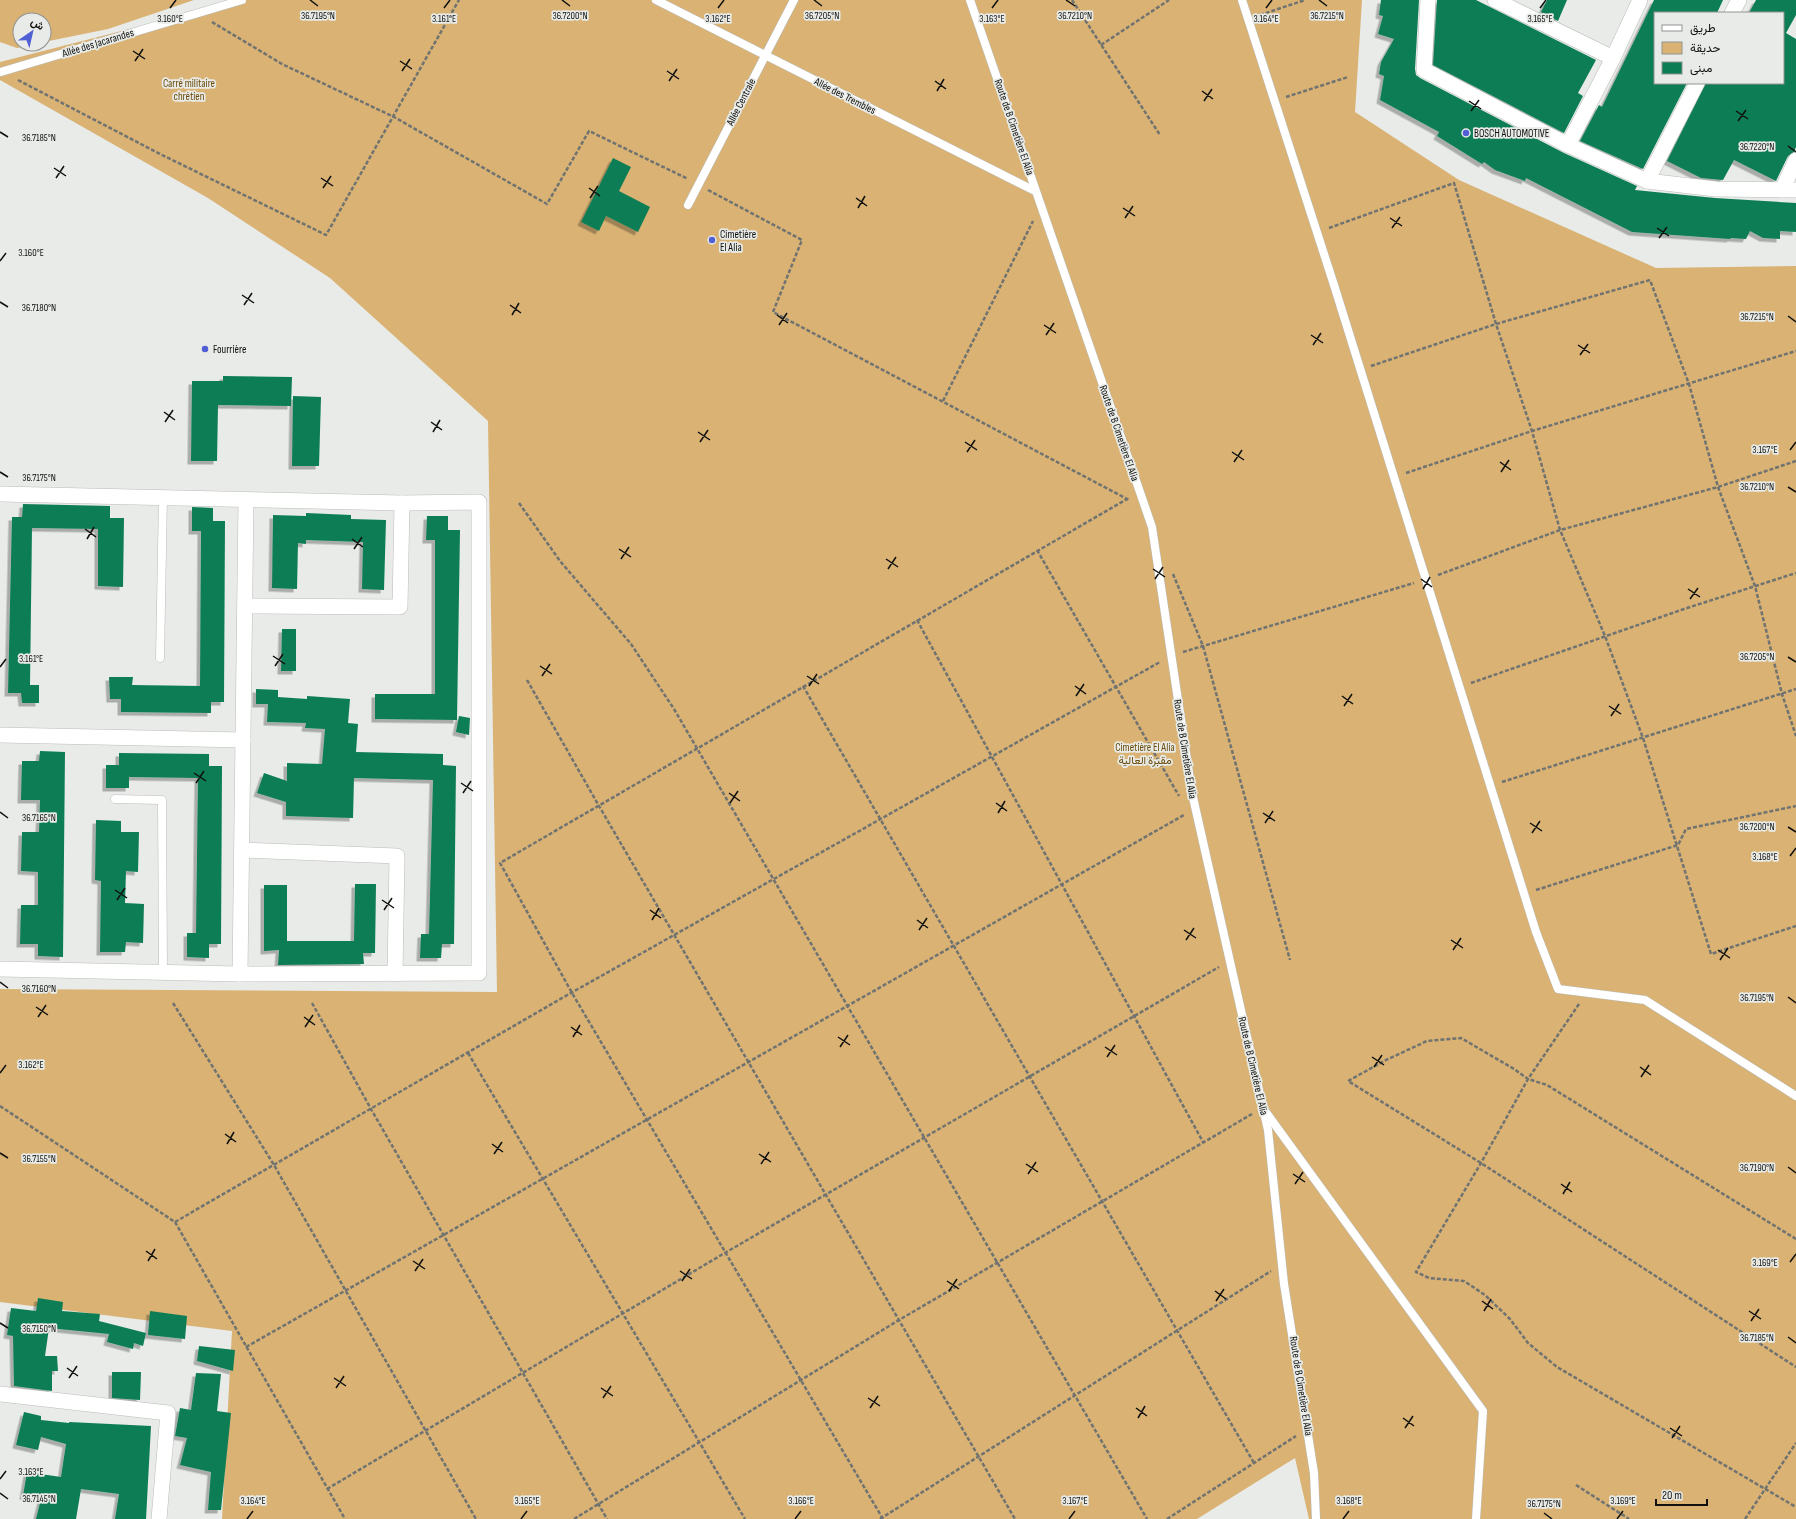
<svg xmlns="http://www.w3.org/2000/svg" width="1796" height="1519" font-family="'Sofia Sans Condensed',Vazirmatn,sans-serif">
<style>
.green{fill:#d9b274}
.building{fill:#0b7d55;filter:url(#shadow)}
.lines{fill:none;stroke-linecap:round;stroke-linejoin:round}
.lane-casing{stroke:#babdb8;stroke-width:9}
.street-casing{stroke:#babdb8;stroke-width:16}
.path{stroke:#717370;stroke-width:2.5;stroke-dasharray:4 2;stroke-linecap:butt}
.lane{stroke:#fff;stroke-width:8}
.street{stroke:#fff;stroke-width:15}
.ticks{fill:none;stroke:#10110f;stroke-width:1.5}
.poi-dot{fill:#505fd5;stroke:#e8ebe7;stroke-width:1.5}
.labels{text-anchor:middle;dominant-baseline:central;stroke-width:3.5;stroke-linejoin:round;paint-order:stroke}
.street-label{font-size:11px;fill:#10110f;stroke:#e8ebe7}
.park-label{font-size:11px;fill:#6a4a0a;stroke:#e8ebe7}
.poi-label{font-size:11px;fill:#10110f;stroke:#e8ebe7;text-anchor:start}
.ticks-label{font-size:10px;text-anchor:middle;fill:#10110f;stroke:#e8ebe7;stroke-width:3.5;stroke-linejoin:round;paint-order:stroke}
</style>
<defs>
<filter id="shadow"><feDropShadow dx="-3.5" dy="3.5" stdDeviation="0" flood-color="#0004"/></filter>
</defs>
<rect width="100%" height="100%" fill="#e8ebe7"/>
<g class="green">
<path d="M 0,0 L 194,0 L 108,29 L 44,42 L 44,20 L 20,20 L 20,44 L 36,44 L 17,48 L 0,42 Z"/>
<path d="M 243,0 L 1362,0 L 1355,112 L 1459,180 L 1656,268 L 1796,266 L 1796,1519 L 1309,1519 L 1295,1458 L 1197,1519 L 222,1519 L 232,1331 L 0,1302 L 0,989 L 497,992 L 488,421 L 330,278 L 208,198 L 0,80 L 0,62 Z"/>
</g>
<g class="building">
<path d="M 1381,0 L 1419,0 L 1415,69 L 1416,75 L 1420,78 L 1564,153 L 1637,186 L 1635,190 L 1715,198 L 1796,203 L 1796,232 L 1780,231 L 1780,239 L 1763,238 L 1750,231 L 1746,239 L 1731,238 L 1730,239 L 1632,232 L 1526,178 L 1525,181 L 1495,170 L 1484,162 L 1482,164 L 1437,136 L 1439,132 L 1380,100 L 1384,76 L 1379,74 L 1381,62 L 1394,39 L 1378,34 L 1383,16 L 1379,15 Z"/>
<path d="M 1437,0 L 1476,0 L 1596,60 L 1578,93 L 1583,96 L 1564,133 L 1433,65 Z"/>
<path d="M 1547,0 L 1567,0 L 1558,21 L 1541,12 Z"/>
<path d="M 1654,0 L 1723,0 L 1717,13 L 1655,13 L 1655,83 L 1687,83 L 1643,169 L 1580,141 L 1599,105 L 1602,107 Z"/>
<path d="M 1756,0 L 1796,0 L 1796,15 L 1786,33 L 1796,39 L 1796,147 L 1794,152 L 1788,156 L 1776,181 L 1734,160 L 1723,180 L 1701,178 L 1667,161 L 1706,83 L 1783,83 L 1783,13 L 1749,13 Z"/>
<path d="M 613,158 L 631,167 L 619,191 L 650,207 L 638,232 L 606,216 L 599,231 L 581,222 Z"/>
<path d="M 223,376 L 292,377 L 291,406 L 218,405 L 217,461 L 191,461 L 192,381 L 223,381 Z"/>
<path d="M 293,396 L 321,397 L 319,466 L 292,466 Z"/>
<path d="M 23,504 L 110,506 L 110,518 L 124,518 L 123,587 L 98,586 L 98,529 L 32,528 L 30,685 L 39,685 L 39,703 L 22,703 L 21,693 L 8,693 L 12,517 L 22,517 Z"/>
<path d="M 192,507 L 213,508 L 213,521 L 225,521 L 224,702 L 211,702 L 211,713 L 121,712 L 121,699 L 110,699 L 109,677 L 133,677 L 132,685 L 200,686 L 201,531 L 192,531 Z"/>
<path d="M 306,513 L 351,515 L 351,519 L 386,520 L 384,590 L 362,589 L 363,542 L 306,540 L 306,544 L 298,543 L 297,589 L 272,588 L 273,515 L 306,516 Z"/>
<path d="M 427,516 L 448,516 L 448,530 L 460,530 L 457,720 L 375,719 L 375,694 L 435,694 L 435,540 L 426,540 Z"/>
<path d="M 282,629 L 296,629 L 296,671 L 281,671 Z"/>
<path d="M 256,689 L 278,690 L 278,697 L 307,699 L 307,696 L 350,699 L 348,723 L 358,724 L 356,752 L 443,754 L 443,765 L 456,766 L 454,944 L 442,944 L 441,958 L 420,958 L 421,934 L 429,934 L 433,780 L 354,778 L 353,818 L 286,816 L 286,802 L 257,793 L 264,773 L 287,781 L 287,763 L 322,764 L 325,729 L 305,728 L 306,723 L 267,722 L 268,704 L 256,704 Z"/>
<path d="M 459,716 L 470,718 L 469,735 L 456,732 Z"/>
<path d="M 40,751 L 65,752 L 63,957 L 38,956 L 38,944 L 20,944 L 21,905 L 38,905 L 38,872 L 21,871 L 22,832 L 39,832 L 40,800 L 21,800 L 22,761 L 39,761 Z"/>
<path d="M 119,753 L 209,754 L 209,766 L 222,766 L 221,944 L 209,944 L 209,958 L 187,957 L 187,933 L 196,933 L 198,778 L 129,777 L 129,788 L 106,788 L 106,765 L 119,765 Z"/>
<path d="M 96,820 L 121,821 L 121,832 L 139,832 L 138,872 L 126,871 L 125,903 L 144,904 L 143,943 L 126,942 L 125,952 L 100,952 L 101,881 L 95,880 Z"/>
<path d="M 355,884 L 376,884 L 375,953 L 363,953 L 364,964 L 278,965 L 279,950 L 264,951 L 264,885 L 287,885 L 287,941 L 354,941 Z"/>
<path d="M 38,1298 L 63,1302 L 62,1311 L 100,1314 L 99,1321 L 146,1333 L 143,1346 L 134,1343 L 133,1349 L 107,1342 L 109,1334 L 49,1328 L 45,1356 L 57,1356 L 58,1371 L 52,1371 L 52,1391 L 14,1386 L 13,1336 L 7,1335 L 11,1308 L 36,1311 Z"/>
<path d="M 150,1311 L 187,1316 L 185,1339 L 148,1335 Z"/>
<path d="M 199,1346 L 235,1350 L 233,1371 L 197,1361 Z"/>
<path d="M 112,1372 L 141,1372 L 140,1400 L 112,1398 Z"/>
<path d="M 196,1373 L 221,1374 L 217,1411 L 231,1413 L 221,1510 L 208,1510 L 211,1472 L 180,1465 L 187,1438 L 175,1436 L 180,1408 L 191,1410 Z"/>
<path d="M 24,1412 L 41,1416 L 41,1420 L 69,1423 L 69,1422 L 151,1426 L 146,1519 L 115,1519 L 119,1494 L 81,1489 L 76,1519 L 36,1519 L 41,1499 L 23,1496 L 27,1472 L 61,1477 L 66,1444 L 41,1437 L 38,1450 L 16,1445 Z"/>
</g>
<g class="lines">
<defs>
<g id="lane">
<path d="M 656,0 L 1035,191"/>
<path d="M 970,0 L 1152,527 L 1192,793 L 1268,1130 L 1284,1284 L 1314,1473 L 1316,1519"/>
<path d="M 1242,0 L 1334,285 L 1536,932 L 1558,989 L 1645,1000 L 1796,1096"/>
<path d="M 1,72 L 242,0"/>
<path d="M 688,205 L 794,0"/>
<path d="M 160,658 L 163,497"/>
<path d="M 115,799 L 162,800 L 163,972"/>
<path d="M 1265,1111 L 1483,1411 L 1476,1519"/>
</g>
<g id="street">
<path d="M 1428,0 L 1424,70 L 1568,145 L 1647,181 L 1716,189 L 1796,190"/>
<path d="M 1495,0 L 1613,58"/>
<path d="M 1732,13 L 1739,0"/>
<path d="M 1568,145 L 1613,58 L 1640,0"/>
<path d="M 1647,181 L 1697,83"/>
<path d="M 1782,190 L 1796,160"/>
<path d="M 0,494 L 402,503 L 479,502 L 479,973 L 240,974 L 0,969"/>
<path d="M 245,606 L 400,607 L 402,503"/>
<path d="M 0,735 L 243,740"/>
<path d="M 242,850 L 397,856 L 395,974"/>
<path d="M 240,974 L 246,500"/>
<path d="M 0,1394 L 168,1413 L 159,1519"/>
</g>
</defs>
<use href="#lane" class="lane-casing"/>
<use href="#street" class="street-casing"/>
<g class="path">
<path d="M 1072,0 L 1160,135"/>
<path d="M 1260,15 L 1305,0"/>
<path d="M 212,22 L 282,64 L 394,117 L 547,204 L 589,131 L 688,179"/>
<path d="M 1101,45 L 1169,0"/>
<path d="M 18,80 L 162,155 L 326,235 L 459,0"/>
<path d="M 1286,97 L 1348,77"/>
<path d="M 708,190 L 802,240 L 773,312 L 1129,500"/>
<path d="M 1329,228 L 1454,183 L 1496,324 L 1532,431 L 1560,530 L 1605,636 L 1643,738 L 1711,954 L 1796,926"/>
<path d="M 1371,366 L 1496,324 L 1650,280 L 1689,384 L 1718,487 L 1755,586 L 1782,694 L 1796,736"/>
<path d="M 943,401 L 1033,221"/>
<path d="M 1406,473 L 1532,431 L 1796,351"/>
<path d="M 519,503 L 560,561 L 631,644 L 674,709 L 1147,1519"/>
<path d="M 1037,550 L 1179,796"/>
<path d="M 1173,574 L 1203,646 L 1290,960"/>
<path d="M 1438,575 L 1560,530 L 1718,487 L 1796,461"/>
<path d="M 917,620 L 1203,1142"/>
<path d="M 1183,652 L 1414,583"/>
<path d="M 527,680 L 599,806 L 1015,1519"/>
<path d="M 1471,683 L 1684,609 L 1796,573"/>
<path d="M 803,686 L 1254,1463"/>
<path d="M 1502,782 L 1796,689"/>
<path d="M 1536,890 L 1678,845 L 1686,829 L 1796,806"/>
<path d="M 173,1003 L 274,1165 L 476,1519"/>
<path d="M 312,1003 L 371,1109 L 607,1519"/>
<path d="M 1579,1004 L 1528,1079 L 1481,1163 L 1416,1272 L 1429,1278 L 1464,1281 L 1485,1295 L 1510,1319 L 1528,1343 L 1557,1367 L 1796,1507"/>
<path d="M 468,1053 L 745,1519"/>
<path d="M 0,1106 L 175,1222 L 562,998 L 1160,662"/>
<path d="M 175,1222 L 345,1519"/>
<path d="M 1796,1239 L 1547,1085 L 1528,1079 L 1514,1069 L 1461,1038 L 1427,1041 L 1386,1060 L 1348,1081 L 1481,1163 L 1796,1367"/>
<path d="M 246,1347 L 1184,815"/>
<path d="M 1576,1485 L 1629,1519"/>
<path d="M 327,1489 L 723,1254 L 1219,967"/>
<path d="M 574,1519 L 899,1320 L 1252,1114"/>
<path d="M 880,1519 L 1271,1271"/>
<path d="M 883,1519 L 572,993 L 500,863 L 1127,499"/>
<path d="M 1167,1519 L 1296,1436"/>
<path d="M 1745,1519 L 1796,1443"/>
</g>
<use href="#lane" class="lane"/>
<use href="#street" class="street"/>
</g>
<path class="ticks" d="M 310,0 L 318,6M 562,0 L 570,6M 814,0 L 822,6M 1066,0 L 1075,6M 1319,0 L 1327,6M 170,8 L 176,0M 444,8 L 450,0M 718,8 L 724,0M 992,8 L 998,0M 1266,8 L 1272,0M 1540,8 L 1546,0M 133,51 L 145,59M 135,61 L 143,49M 400,61 L 412,69M 402,71 L 410,59M 667,71 L 679,79M 669,81 L 677,69M 935,81 L 946,89M 937,91 L 944,79M 1202,91 L 1213,99M 1204,101 L 1212,89M 1469,101 L 1481,109M 1471,111 L 1479,100M 1736,111 L 1748,119M 1738,121 L 1746,110M 0,132 L 8,137M 1788,146 L 1796,152M 54,168 L 66,176M 56,178 L 64,166M 321,178 L 333,186M 323,188 L 331,176M 589,188 L 600,196M 590,198 L 598,186M 856,198 L 867,206M 858,208 L 865,196M 1123,208 L 1135,216M 1125,218 L 1133,206M 1390,218 L 1402,226M 1392,228 L 1400,217M 1657,228 L 1669,236M 1659,238 L 1667,227M 0,261 L 6,253M 242,295 L 254,303M 0,302 L 8,307M 244,305 L 252,293M 510,305 L 521,313M 512,315 L 519,303M 777,315 L 788,323M 1788,316 L 1796,322M 779,325 L 787,313M 1044,325 L 1056,333M 1046,335 L 1054,323M 1311,335 L 1323,343M 1313,345 L 1321,333M 1578,345 L 1590,353M 1580,355 L 1588,344M 164,412 L 175,420M 165,422 L 173,410M 431,422 L 442,430M 433,432 L 440,420M 698,432 L 710,440M 700,442 L 708,430M 965,442 L 977,450M 1790,450 L 1796,442M 967,452 L 975,440M 1232,452 L 1244,460M 1234,462 L 1242,450M 1500,462 L 1511,470M 0,472 L 8,477M 1501,472 L 1509,460M 1788,487 L 1796,492M 85,529 L 96,537M 87,539 L 94,527M 352,539 L 363,547M 354,549 L 362,537M 619,549 L 631,557M 621,559 L 629,547M 886,559 L 898,567M 888,569 L 896,557M 1153,569 L 1165,577M 1155,579 L 1163,567M 1421,579 L 1432,587M 1423,589 L 1430,577M 1688,589 L 1700,597M 1690,599 L 1698,588M 273,656 L 285,664M 1788,657 L 1796,662M 275,666 L 283,654M 540,666 L 552,674M 0,667 L 6,659M 542,676 L 550,664M 807,676 L 819,684M 809,686 L 817,674M 1075,686 L 1086,694M 1076,696 L 1084,684M 1342,696 L 1353,704M 1344,706 L 1352,694M 1609,706 L 1621,714M 1611,716 L 1619,704M 194,773 L 206,781M 196,783 L 204,771M 461,783 L 473,791M 463,793 L 471,781M 729,793 L 740,801M 730,803 L 738,791M 996,803 L 1007,811M 0,812 L 8,818M 998,813 L 1005,801M 1263,813 L 1275,821M 1265,823 L 1273,811M 1530,823 L 1542,831M 1788,827 L 1796,832M 1532,833 L 1540,821M 1790,856 L 1796,848M 115,890 L 127,898M 117,900 L 125,888M 382,900 L 394,908M 384,910 L 392,898M 650,910 L 661,918M 652,920 L 659,908M 917,920 L 928,928M 919,930 L 927,918M 1184,930 L 1196,938M 1186,940 L 1194,928M 1451,940 L 1463,948M 1453,950 L 1461,938M 1718,950 L 1730,958M 1720,960 L 1728,948M 0,982 L 8,988M 1788,997 L 1796,1003M 36,1007 L 48,1015M 38,1017 L 46,1005M 304,1017 L 315,1025M 305,1027 L 313,1015M 571,1027 L 582,1035M 573,1037 L 580,1025M 838,1037 L 850,1045M 840,1047 L 848,1035M 1105,1047 L 1117,1055M 1107,1057 L 1115,1045M 1372,1057 L 1384,1065M 1374,1067 L 1382,1055M 1640,1067 L 1651,1075M 0,1073 L 6,1065M 1641,1077 L 1649,1065M 225,1134 L 236,1142M 227,1144 L 234,1132M 492,1144 L 503,1152M 0,1153 L 8,1158M 494,1154 L 502,1142M 759,1154 L 771,1162M 761,1164 L 769,1152M 1026,1164 L 1038,1172M 1788,1167 L 1796,1173M 1028,1174 L 1036,1162M 1293,1174 L 1305,1182M 1295,1184 L 1303,1172M 1561,1184 L 1572,1192M 1563,1194 L 1570,1182M 146,1251 L 157,1259M 148,1261 L 155,1249M 413,1261 L 425,1269M 1790,1262 L 1796,1254M 415,1271 L 423,1259M 680,1271 L 692,1279M 682,1281 L 690,1269M 947,1281 L 959,1289M 949,1291 L 957,1279M 1215,1291 L 1226,1299M 1216,1301 L 1224,1289M 1482,1301 L 1493,1309M 1484,1311 L 1491,1299M 1749,1311 L 1761,1319M 1751,1321 L 1759,1309M 0,1323 L 8,1328M 1788,1337 L 1796,1343M 67,1368 L 78,1376M 69,1378 L 77,1366M 334,1378 L 346,1386M 336,1388 L 344,1376M 601,1388 L 613,1396M 603,1398 L 611,1386M 868,1398 L 880,1406M 870,1408 L 878,1396M 1136,1408 L 1147,1416M 1138,1418 L 1145,1406M 1403,1418 L 1414,1426M 1405,1428 L 1413,1416M 1670,1428 L 1682,1436M 1672,1438 L 1680,1426M 0,1479 L 6,1471M 0,1493 L 8,1499M 1544,1513 L 1552,1519M 247,1519 L 253,1511M 521,1519 L 527,1511M 795,1519 L 801,1511M 1069,1519 L 1075,1511M 1343,1519 L 1349,1511M 1617,1519 L 1623,1511"/>
<g class="poi-dot">
<circle cx="1466" cy="133" r="4"/>
<circle cx="712" cy="240" r="4"/>
<circle cx="205" cy="349" r="4"/>
</g>
<g class="labels">
<g class="street-label">
<text transform="translate(98 43) rotate(-17)">Allée des Jacarandes</text>
<text transform="translate(845 96) rotate(27)">Allée des Trembles</text>
<text transform="translate(741 102) rotate(-63)">Allée Centrale</text>
<text transform="translate(1014 127) rotate(71)">Route de B Cimetière El Alia</text>
<text transform="translate(1119 433) rotate(71)">Route de B Cimetière El Alia</text>
<text transform="translate(1185 749) rotate(81)">Route de B Cimetière El Alia</text>
<text transform="translate(1253 1066) rotate(77)">Route de B Cimetière El Alia</text>
<text transform="translate(1301 1386) rotate(81)">Route de B Cimetière El Alia</text>
</g>
<g class="park-label">
<text x="189" y="83">Carré militaire<tspan x="189" dy="13">chrétien</tspan></text>
<text x="1145" y="747">Cimetière El Alia<tspan x="1145" dy="13">مقبرة العالية</tspan></text>
</g>
<g class="poi-label">
<text x="1474" y="133">BOSCH AUTOMOTIVE</text>
<text x="720" y="234">Cimetière<tspan x="720" dy="13">El Alia</tspan></text>
<text x="213" y="349">Fourrière</text>
</g>
</g>
<g class="ticks-label">
<text x="318" y="19">36.7195°N</text>
<text x="570" y="19">36.7200°N</text>
<text x="822" y="19">36.7205°N</text>
<text x="1075" y="19">36.7210°N</text>
<text x="1327" y="19">36.7215°N</text>
<text x="170" y="22">3.160°E</text>
<text x="444" y="22">3.161°E</text>
<text x="718" y="22">3.162°E</text>
<text x="992" y="22">3.163°E</text>
<text x="1266" y="22">3.164°E</text>
<text x="1540" y="22">3.165°E</text>
<text x="39" y="141">36.7185°N</text>
<text x="1757" y="150">36.7220°N</text>
<text x="31" y="256">3.160°E</text>
<text x="39" y="311">36.7180°N</text>
<text x="1757" y="320">36.7215°N</text>
<text x="1765" y="453">3.167°E</text>
<text x="39" y="481">36.7175°N</text>
<text x="1757" y="490">36.7210°N</text>
<text x="1757" y="660">36.7205°N</text>
<text x="31" y="662">3.161°E</text>
<text x="39" y="821">36.7165°N</text>
<text x="1757" y="830">36.7200°N</text>
<text x="1765" y="860">3.168°E</text>
<text x="39" y="992">36.7160°N</text>
<text x="1757" y="1001">36.7195°N</text>
<text x="31" y="1068">3.162°E</text>
<text x="39" y="1162">36.7155°N</text>
<text x="1757" y="1171">36.7190°N</text>
<text x="1765" y="1266">3.169°E</text>
<text x="39" y="1332">36.7150°N</text>
<text x="1757" y="1341">36.7185°N</text>
<text x="31" y="1475">3.163°E</text>
<text x="39" y="1502">36.7145°N</text>
<text x="253" y="1504">3.164°E</text>
<text x="527" y="1504">3.165°E</text>
<text x="801" y="1504">3.166°E</text>
<text x="1075" y="1504">3.167°E</text>
<text x="1349" y="1504">3.168°E</text>
<text x="1623" y="1504">3.169°E</text>
<text x="1544" y="1507">36.7175°N</text>
</g>
<rect x="1654" y="12" width="130" height="72" fill="#e8ebe7" stroke="#929491"/>
<rect x="1662" y="25" width="20" height="6" fill="#ffffff" stroke="#929491"/>
<text x="1690" y="32" font-size="12" fill="#10110f">طريق</text>
<rect x="1662" y="42" width="20" height="12" fill="#d9b274" stroke="#929491"/>
<text x="1690" y="52" font-size="12" fill="#10110f">حديقة</text>
<rect x="1662" y="62" width="20" height="12" fill="#0b7d55" stroke="#929491"/>
<text x="1690" y="72" font-size="12" fill="#10110f">مبنى</text>
<g transform="translate(32 32) rotate(34)"><circle r="19" fill="#e8ebe7" stroke="#929491"/>
<path d="M0-3L7 15L0 10L-7 15Z" fill="#505fd5"/>
<text y="-6" font-size="11" font-weight="bold" text-anchor="middle" fill="#10110f">ش</text>
</g>
<path d="M1656 1499v6h51v-6" fill="none" stroke="#10110f" stroke-width="2"/>
<text x="1662" y="1499" font-size="12" fill="#10110f" stroke="#e8ebe7" stroke-width="3" paint-order="stroke">20 m</text>
</svg>
